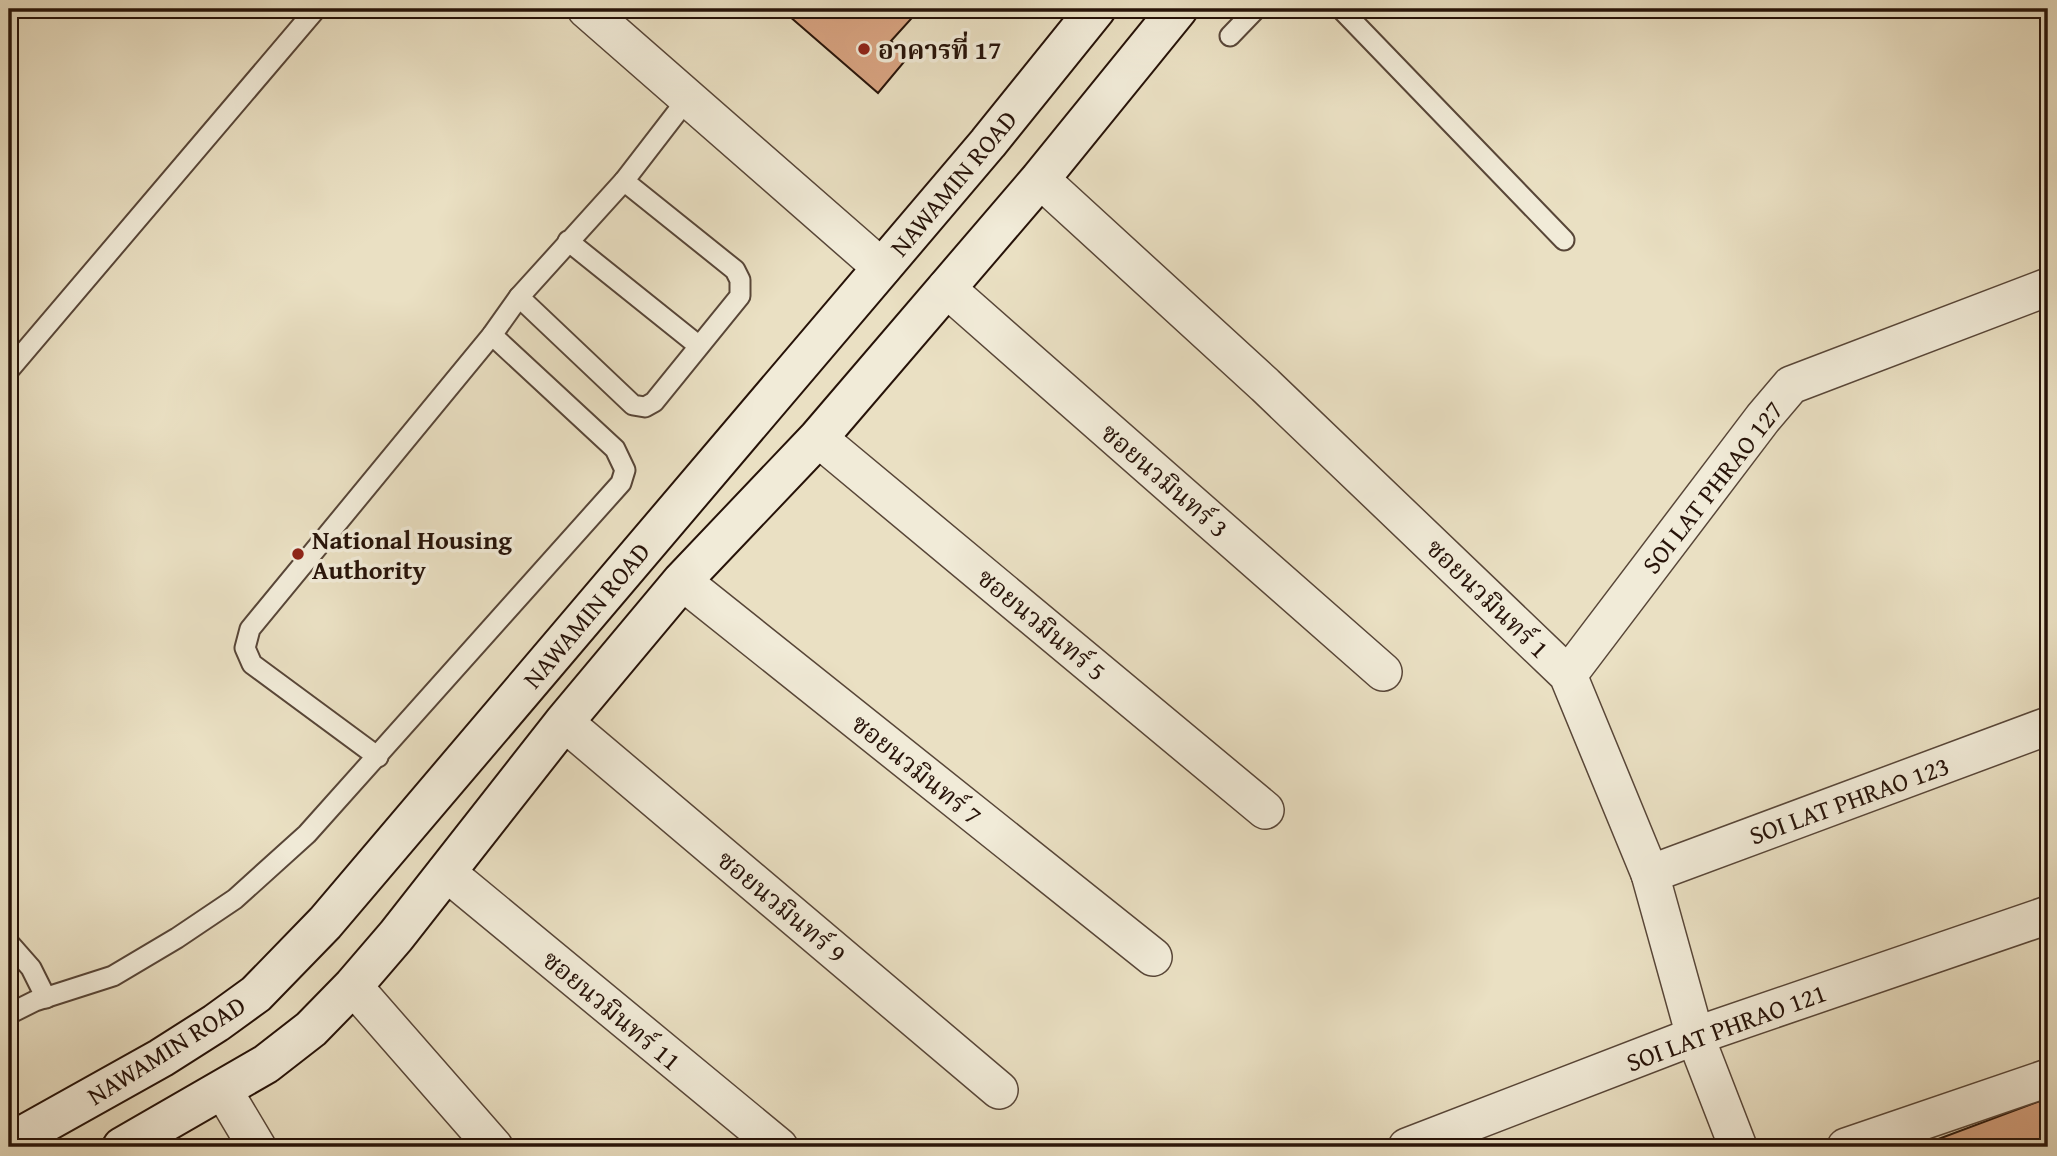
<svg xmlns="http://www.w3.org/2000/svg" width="2057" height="1156" font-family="'Gentium Book Plus','Noto Serif Thai',serif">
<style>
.building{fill:#d9a482;stroke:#271309;stroke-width:2}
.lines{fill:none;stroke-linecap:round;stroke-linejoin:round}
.lane-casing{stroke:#584638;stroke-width:23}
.street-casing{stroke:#584638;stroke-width:40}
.secondary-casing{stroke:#271309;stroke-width:42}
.lane{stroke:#f1ebd8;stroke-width:19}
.street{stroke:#f1ebd8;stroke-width:37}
.secondary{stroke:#f1ebd8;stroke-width:38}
.poi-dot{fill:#8f2418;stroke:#f1ebd8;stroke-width:2.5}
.labels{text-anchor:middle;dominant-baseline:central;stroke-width:7;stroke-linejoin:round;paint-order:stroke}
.poi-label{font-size:26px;font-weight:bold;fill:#271309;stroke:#f1ebd8;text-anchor:start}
.street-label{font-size:26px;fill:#271309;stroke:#f1ebd8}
</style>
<rect width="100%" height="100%" fill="#eae0c3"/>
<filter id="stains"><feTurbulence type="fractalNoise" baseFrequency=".00286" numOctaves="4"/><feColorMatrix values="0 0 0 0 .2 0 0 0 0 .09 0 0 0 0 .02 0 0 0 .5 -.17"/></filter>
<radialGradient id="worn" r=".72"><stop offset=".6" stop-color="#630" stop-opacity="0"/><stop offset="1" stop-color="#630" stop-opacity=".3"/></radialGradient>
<g class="building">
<path d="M 781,9 L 860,9 L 863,11 L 865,9 L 898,9 L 911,19 L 891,41 L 909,56 L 878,93 Z"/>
<path d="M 2048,1098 L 2048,1147 L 1917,1147 Z"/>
</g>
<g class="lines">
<defs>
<g id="lane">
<path d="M 1341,9 L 1564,240"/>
<path d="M 1230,36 L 1256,9"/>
<path d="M 568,241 L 699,346"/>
<path d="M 519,297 L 633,405 L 645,407 L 654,402 L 740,296 L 740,280 L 735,270 L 624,181"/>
<path d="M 9,370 L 316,9"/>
<path d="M 378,757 L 252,664 L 245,648 L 250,629 L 492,335 L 519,297 L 624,181 L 688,98"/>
<path d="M 9,943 L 31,968 L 46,998"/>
<path d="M 9,1014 L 35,1001 L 113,976 L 177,938 L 235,899 L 307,834 L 621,483 L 625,470 L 615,449 L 492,335"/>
</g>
<g id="street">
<path d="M 586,9 L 882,268"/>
<path d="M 1040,179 L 1265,385 L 1568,675 L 1650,874 L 1695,1036 L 1738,1147"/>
<path d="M 946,288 L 1383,672"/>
<path d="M 818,438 L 1265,810"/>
<path d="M 682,581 L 1153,957"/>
<path d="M 1568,675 L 1763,418 L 1791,385 L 2048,287"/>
<path d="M 564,722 L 999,1090"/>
<path d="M 446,872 L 779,1147"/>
<path d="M 1650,874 L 2048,726"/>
<path d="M 353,986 L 494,1147"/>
<path d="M 223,1090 L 257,1147"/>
<path d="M 1407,1147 L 1695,1036 L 2048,915"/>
<path d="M 1846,1147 L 2048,1078"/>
</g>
<g id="secondary">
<path d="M 9,1143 L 161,1058 L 216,1023 L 256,994 L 325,923 L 988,143 L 1096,9"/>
<path d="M 122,1147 L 266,1064 L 311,1029 L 353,986 L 396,936 L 564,722 L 682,581 L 818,438 L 1040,179 L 1178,9"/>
</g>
</defs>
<use href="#lane" class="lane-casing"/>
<use href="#street" class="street-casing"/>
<use href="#secondary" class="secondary-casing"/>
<use href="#lane" class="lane"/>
<use href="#street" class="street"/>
<use href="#secondary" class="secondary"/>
</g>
<g class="poi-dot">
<circle cx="864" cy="49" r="7"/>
<circle cx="298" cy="554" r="7"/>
</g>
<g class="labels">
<g class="poi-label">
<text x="878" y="49">อาคารที่ 17</text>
<text x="312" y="539">National Housing<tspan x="312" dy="30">Authority</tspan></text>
</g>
<g class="street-label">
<text transform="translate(953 183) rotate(-50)">NAWAMIN ROAD</text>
<text transform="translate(1165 480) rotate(41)">ซอยนวมินทร์ 3</text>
<text transform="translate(1712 487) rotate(-52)">SOI LAT PHRAO 127</text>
<text transform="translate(1488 598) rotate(44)">ซอยนวมินทร์ 1</text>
<text transform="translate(586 615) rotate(-50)">NAWAMIN ROAD</text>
<text transform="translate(1042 624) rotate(40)">ซอยนวมินทร์ 5</text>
<text transform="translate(917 769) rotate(39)">ซอยนวมินทร์ 7</text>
<text transform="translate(1849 800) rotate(-20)">SOI LAT PHRAO 123</text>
<text transform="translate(782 906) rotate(40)">ซอยนวมินทร์ 9</text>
<text transform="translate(612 1010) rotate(40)">ซอยนวมินทร์ 11</text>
<text transform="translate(1726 1027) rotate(-20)">SOI LAT PHRAO 121</text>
<text transform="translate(166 1050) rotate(-32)">NAWAMIN ROAD</text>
</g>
</g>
<rect width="2057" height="1156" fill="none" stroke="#eae0c3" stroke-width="35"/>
<rect x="10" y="10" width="2036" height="1135" fill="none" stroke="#271309" stroke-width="3.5"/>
<rect x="18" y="18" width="2022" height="1121" fill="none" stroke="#271309" stroke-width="2"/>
<rect width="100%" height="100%" filter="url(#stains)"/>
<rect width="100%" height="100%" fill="url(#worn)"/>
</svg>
